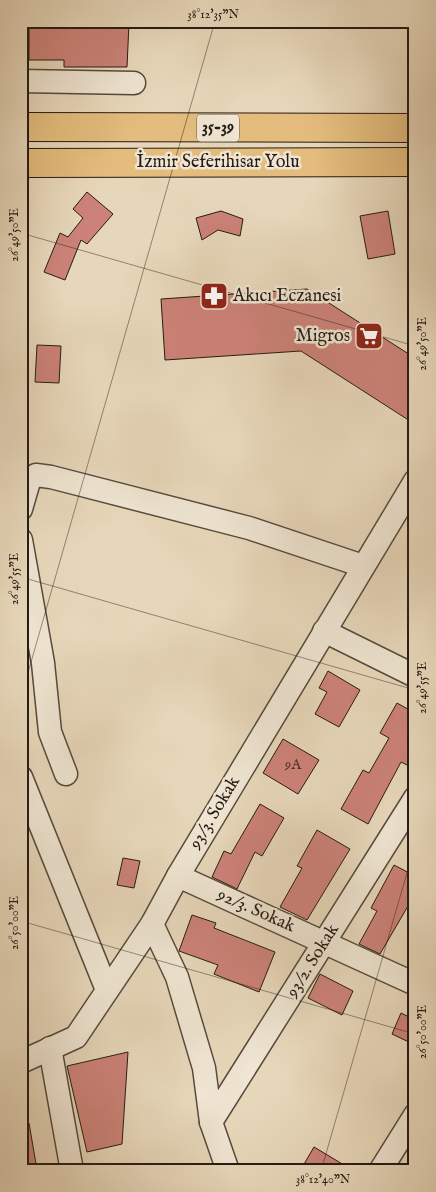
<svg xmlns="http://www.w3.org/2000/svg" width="436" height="1192" font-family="'IM FELL English',serif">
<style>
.building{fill:#cc8278;stroke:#251b14}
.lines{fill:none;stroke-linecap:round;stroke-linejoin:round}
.minor-casing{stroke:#564a3e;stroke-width:25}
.major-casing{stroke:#251b14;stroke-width:30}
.minor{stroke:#efe5d2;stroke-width:22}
.major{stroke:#e4bc7d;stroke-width:28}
.ticks{fill:none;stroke:#251b14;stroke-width:1;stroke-opacity:0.45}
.labels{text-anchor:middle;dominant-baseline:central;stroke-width:5;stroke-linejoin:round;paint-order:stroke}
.number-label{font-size:15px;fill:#4f352d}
.shield{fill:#efe5d2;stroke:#62584d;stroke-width:1}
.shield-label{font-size:16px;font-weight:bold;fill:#251b14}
.street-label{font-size:18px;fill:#251b14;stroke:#efe5d2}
.poi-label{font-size:18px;fill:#251b14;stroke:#efe5d2;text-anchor:start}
.neatline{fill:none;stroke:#251b14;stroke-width:2}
.ticks-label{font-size:12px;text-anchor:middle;fill:#251b14}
</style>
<rect width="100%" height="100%" fill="#e7d7ba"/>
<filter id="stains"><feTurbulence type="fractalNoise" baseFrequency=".004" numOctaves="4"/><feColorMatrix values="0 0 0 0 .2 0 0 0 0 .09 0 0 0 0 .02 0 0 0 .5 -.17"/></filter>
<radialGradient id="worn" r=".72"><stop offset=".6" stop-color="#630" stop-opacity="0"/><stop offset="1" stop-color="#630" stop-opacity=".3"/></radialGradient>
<g class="building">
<path d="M 108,22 L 129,23 L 127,67 L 64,67 L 64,60 L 29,60 L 29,25 L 108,27 Z"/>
<path d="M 87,192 L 113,214 L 87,244 L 81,240 L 65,280 L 44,272 L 60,233 L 68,237 L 83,218 L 73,209 Z"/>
<path d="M 221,211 L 243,219 L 240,236 L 218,230 L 202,240 L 196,218 Z"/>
<path d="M 388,211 L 395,254 L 368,259 L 360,216 Z"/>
<path d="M 307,289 L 415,358 L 415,413 L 410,421 L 301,351 L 165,360 L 161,299 Z"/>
<path d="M 37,345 L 61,346 L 59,383 L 35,382 Z"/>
<path d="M 328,671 L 360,690 L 339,727 L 315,714 L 327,692 L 319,688 Z"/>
<path d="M 397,703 L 415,713 L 415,751 L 407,765 L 401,762 L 368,824 L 341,809 L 363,770 L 369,773 L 389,738 L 380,733 Z"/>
<path d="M 283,739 L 319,760 L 298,794 L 263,773 Z"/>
<path d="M 260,804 L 284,818 L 262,856 L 255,852 L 237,889 L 212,877 L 224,851 L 231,854 Z"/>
<path d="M 317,830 L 350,849 L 307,920 L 280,907 L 302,868 L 297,866 Z"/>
<path d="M 123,858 L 140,861 L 134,888 L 117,885 Z"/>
<path d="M 394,865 L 415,876 L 415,894 L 380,954 L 359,944 L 377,911 L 371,908 Z"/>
<path d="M 192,915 L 216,923 L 214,928 L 275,952 L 259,992 L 214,974 L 218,965 L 179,951 Z"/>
<path d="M 320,974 L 353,991 L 342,1015 L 308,998 Z"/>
<path d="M 401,1013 L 415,1020 L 415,1045 L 392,1034 Z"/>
<path d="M 128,1052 L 122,1144 L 87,1152 L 67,1066 Z"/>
<path d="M 29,1123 L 36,1164 L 21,1166 L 21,1124 Z"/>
<path d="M 314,1147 L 354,1171 L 300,1171 Z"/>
</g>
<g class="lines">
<defs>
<g id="minor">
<path d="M 21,81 L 134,83"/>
<path d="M 21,509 L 30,478 L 36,475 L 51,477 L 249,528 L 363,566"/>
<path d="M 21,540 L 43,663 L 50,732 L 66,774"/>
<path d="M 324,631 L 415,676"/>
<path d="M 21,777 L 107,990"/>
<path d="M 178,876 L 415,984"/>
<path d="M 152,924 L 177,977 L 204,1068 L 211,1122 L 228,1171"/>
<path d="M 50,1048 L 72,1171"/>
<path d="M 21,1062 L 76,1037 L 152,924 L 178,876 L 415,481"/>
<path d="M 211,1122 L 415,798"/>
<path d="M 380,1171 L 415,1115"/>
</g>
<g id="major">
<path d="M 21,127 L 415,128"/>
<path d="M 21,163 L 415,162"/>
</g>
</defs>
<use href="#minor" class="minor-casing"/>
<use href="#major" class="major-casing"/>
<use href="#minor" class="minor"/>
<use href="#major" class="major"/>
</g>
<path class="ticks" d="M 21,233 L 415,346M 21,577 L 415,690M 21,697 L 215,21M 21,921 L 415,1034M 321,1171 L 415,845"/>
<defs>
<symbol id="pharmacy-square" viewBox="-11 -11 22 22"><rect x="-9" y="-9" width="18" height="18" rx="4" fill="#8f2418" stroke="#efe5d2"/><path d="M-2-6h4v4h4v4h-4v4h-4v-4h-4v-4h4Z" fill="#fff"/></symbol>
<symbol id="supermarket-square" viewBox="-11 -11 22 22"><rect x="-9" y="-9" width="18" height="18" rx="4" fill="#8f2418" stroke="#efe5d2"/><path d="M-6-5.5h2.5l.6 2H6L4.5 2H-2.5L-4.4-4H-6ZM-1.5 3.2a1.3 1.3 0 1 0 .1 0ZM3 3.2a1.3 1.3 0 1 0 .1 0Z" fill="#fff"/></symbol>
</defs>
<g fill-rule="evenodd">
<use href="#pharmacy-square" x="198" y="280" width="32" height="32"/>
<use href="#supermarket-square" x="353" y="320" width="32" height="32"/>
</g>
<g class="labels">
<g class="number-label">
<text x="293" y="764">9A</text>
</g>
<rect class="shield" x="197" y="114.5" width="42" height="27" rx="4"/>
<g class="shield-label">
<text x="218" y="128">35-39</text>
</g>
<g class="street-label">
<text x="218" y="162">İzmir Seferihisar Yolu</text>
<text transform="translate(215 813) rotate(-59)">93/3. Sokak</text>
<text transform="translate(256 911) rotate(24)">92/3. Sokak</text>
<text transform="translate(313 961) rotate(-58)">93/2. Sokak</text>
</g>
<g class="poi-label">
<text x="233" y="296">Akıcı Eczanesi</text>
<text x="350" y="336" text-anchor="end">Migros</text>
</g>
</g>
<rect width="436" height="1192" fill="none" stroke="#e7d7ba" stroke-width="55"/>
<rect x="28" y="28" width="380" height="1136" class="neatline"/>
<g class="ticks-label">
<text x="213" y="18">38°12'35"N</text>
<text transform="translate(14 235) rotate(-90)" y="4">26°49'50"E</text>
<text transform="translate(422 344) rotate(-90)" y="4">26°49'50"E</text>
<text transform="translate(14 579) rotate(-90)" y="4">26°49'55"E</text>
<text transform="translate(422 688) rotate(-90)" y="4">26°49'55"E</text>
<text transform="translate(14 923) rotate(-90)" y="4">26°50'00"E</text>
<text transform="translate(422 1032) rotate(-90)" y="4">26°50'00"E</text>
<text x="323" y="1183">38°12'40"N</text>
</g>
<rect width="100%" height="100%" filter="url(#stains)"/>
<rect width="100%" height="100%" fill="url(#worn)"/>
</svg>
